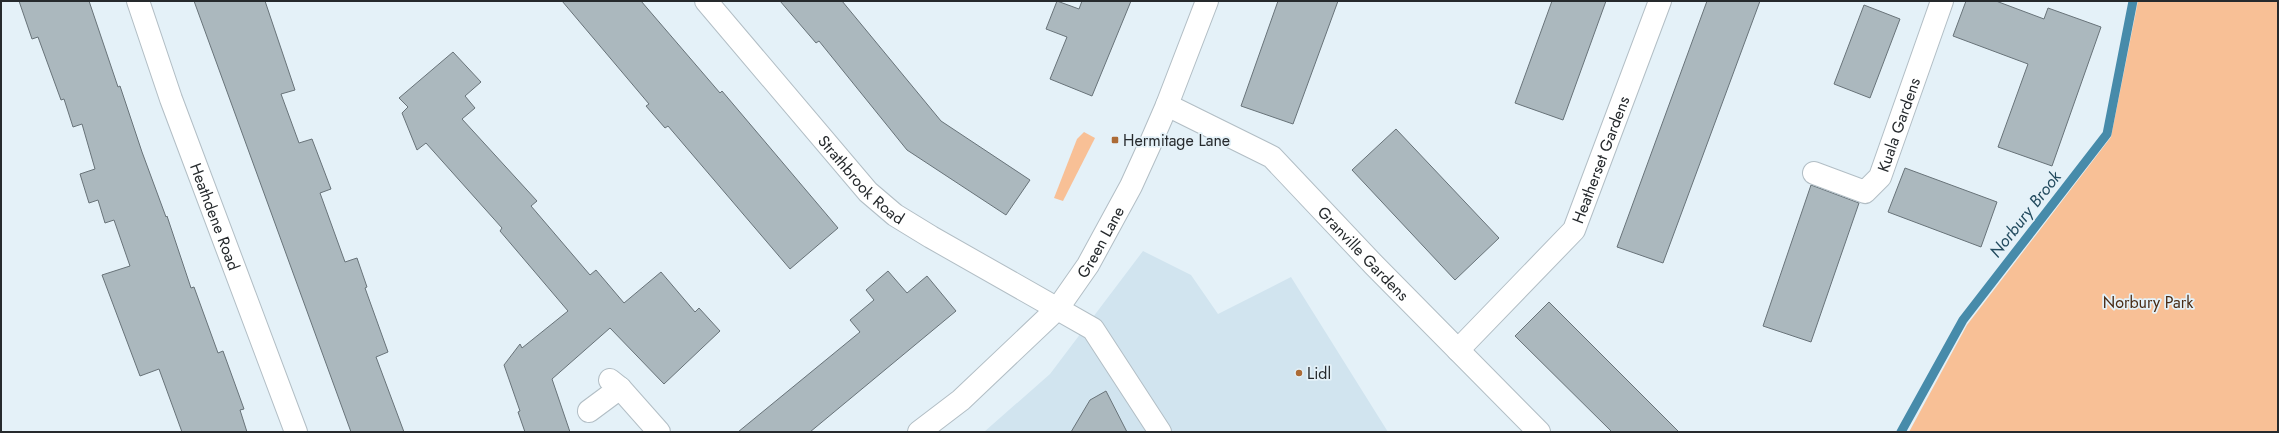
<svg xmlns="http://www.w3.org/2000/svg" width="2279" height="433" font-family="Jost,sans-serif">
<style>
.built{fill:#d1e4ef}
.green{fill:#f8c096}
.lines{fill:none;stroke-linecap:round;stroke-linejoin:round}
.stream{stroke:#478baa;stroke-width:9}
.building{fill:#abb8be;stroke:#687379}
.street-casing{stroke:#b2bec5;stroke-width:24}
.secondary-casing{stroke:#b2bec5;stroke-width:24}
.street{stroke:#fff;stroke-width:22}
.secondary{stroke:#fff;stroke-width:22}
.poi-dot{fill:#ac6b36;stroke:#e4f1f8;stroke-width:1.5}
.labels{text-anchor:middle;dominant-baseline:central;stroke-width:3.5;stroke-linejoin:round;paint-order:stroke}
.street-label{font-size:16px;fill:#262a2d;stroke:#e4f1f8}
.poi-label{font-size:16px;fill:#262a2d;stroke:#e4f1f8;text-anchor:start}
.park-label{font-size:16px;fill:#482b14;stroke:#e4f1f8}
.water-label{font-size:17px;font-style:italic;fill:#234b5f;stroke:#e4f1f8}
</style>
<rect width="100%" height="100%" fill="#e4f1f8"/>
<path class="built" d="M 1143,251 L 1191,275 L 1218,314 L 1291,277 L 1388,432 L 984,432 L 1050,374 Z"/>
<g class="green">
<path d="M 2138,1 L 2278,1 L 2278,432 L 1909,432 L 1967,325 L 2111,137 Z"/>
<path d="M 1084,132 L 1095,138 L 1063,201 L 1054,198 L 1077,139 Z"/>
</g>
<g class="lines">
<path class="stream" d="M 1901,432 L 1963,320 L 2107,134 L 2133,1"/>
</g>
<g class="building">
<path d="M 19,1 L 89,1 L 118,87 L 120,86 L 142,152 L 166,217 L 167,216 L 191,288 L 194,287 L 218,353 L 223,351 L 244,409 L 240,410 L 247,432 L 182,432 L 159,369 L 140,376 L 102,275 L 130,266 L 114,220 L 105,223 L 98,200 L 89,203 L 80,174 L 95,169 L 82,124 L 73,127 L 64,99 L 61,100 L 38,37 L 32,39 Z"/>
<path d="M 194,1 L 265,1 L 295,90 L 281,94 L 299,143 L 312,139 L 331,189 L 320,193 L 345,262 L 357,258 L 367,287 L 365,288 L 388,352 L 376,357 L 404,432 L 351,432 Z"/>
<path d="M 562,1 L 641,1 L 720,93 L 722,91 L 838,228 L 790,269 L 668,126 L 665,128 L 646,106 L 649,104 Z"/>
<path d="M 780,1 L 842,1 L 941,121 L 1030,180 L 1006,215 L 907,150 L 819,41 L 816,43 Z"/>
<path d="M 1057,1 L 1079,9 L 1082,1 L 1131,1 L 1092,96 L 1050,79 L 1067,37 L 1046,29 Z"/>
<path d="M 1278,1 L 1338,1 L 1293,124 L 1241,106 Z"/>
<path d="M 1552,1 L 1606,1 L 1563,120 L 1515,103 Z"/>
<path d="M 1707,1 L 1760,1 L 1663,263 L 1617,247 Z"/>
<path d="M 1966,1 L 1996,1 L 2044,19 L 2048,8 L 2101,27 L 2052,166 L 1998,147 L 2028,64 L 1953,36 Z"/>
<path d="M 1864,5 L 1900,19 L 1870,98 L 1834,84 Z"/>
<path d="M 453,52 L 481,82 L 465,96 L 475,108 L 462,119 L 537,201 L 531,206 L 590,275 L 596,270 L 624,303 L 661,272 L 695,312 L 699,308 L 720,331 L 664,384 L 610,328 L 552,379 L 570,432 L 525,432 L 518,412 L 520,411 L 504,365 L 520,344 L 522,348 L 568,311 L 500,231 L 502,228 L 426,143 L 417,150 L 402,113 L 408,107 L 399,98 Z"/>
<path d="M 1396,129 L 1499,238 L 1455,280 L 1352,170 Z"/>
<path d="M 1905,168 L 1997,202 L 1981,247 L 1888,212 Z"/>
<path d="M 1811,185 L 1859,203 L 1811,342 L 1763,326 Z"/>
<path d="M 888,271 L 907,293 L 927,276 L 956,311 L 810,432 L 738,432 L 860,332 L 850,320 L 874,300 L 866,290 Z"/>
<path d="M 1549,302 L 1679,432 L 1612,432 L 1515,336 Z"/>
<path d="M 1106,391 L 1127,432 L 1071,432 L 1090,400 Z"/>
</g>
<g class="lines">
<defs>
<g id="street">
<path id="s1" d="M 138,1 L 171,99 L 296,432"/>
<path id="s2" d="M 706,1 L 868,192 L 895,215 L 931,237 L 1093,329 L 1160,432"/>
<path id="s3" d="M 1167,105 L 1272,157 L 1373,264 L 1539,432"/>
<path id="s4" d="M 1814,173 L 1865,192 L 1880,177 L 1942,1"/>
<path id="s5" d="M 1458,350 L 1574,230 L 1660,1"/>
<path d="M 610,380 L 620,388 L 659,432"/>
<path d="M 589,411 L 620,388"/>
</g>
<g id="secondary">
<path id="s6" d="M 919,432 L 961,400 L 1058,308 L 1088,265 L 1131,186 L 1151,142 L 1167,105 L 1207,1"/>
</g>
</defs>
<use href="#street" class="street-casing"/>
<use href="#secondary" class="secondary-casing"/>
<use href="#street" class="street"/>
<use href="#secondary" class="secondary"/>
</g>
<g class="poi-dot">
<rect x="1111" y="136" width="8" height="8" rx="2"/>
<circle cx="1299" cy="373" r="4"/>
</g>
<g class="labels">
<g class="street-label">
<text stroke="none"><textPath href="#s4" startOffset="131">Kuala Gardens</textPath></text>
<text stroke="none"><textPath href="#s5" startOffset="242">Heatherset Gardens</textPath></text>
<text stroke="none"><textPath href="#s2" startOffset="237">Strathbrook Road</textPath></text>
<text stroke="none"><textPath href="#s1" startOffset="229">Heathdene Road</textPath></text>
<text stroke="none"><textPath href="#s6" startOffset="265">Green Lane</textPath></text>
<text stroke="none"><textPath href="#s3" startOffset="250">Granville Gardens</textPath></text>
</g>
<g class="poi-label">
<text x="1123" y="140">Hermitage Lane</text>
<text x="1307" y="373">Lidl</text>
</g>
<g class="park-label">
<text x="2148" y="302">Norbury Park</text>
</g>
<g class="water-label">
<text transform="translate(2025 214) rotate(-52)">Norbury Brook</text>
</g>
</g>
<rect width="2279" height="433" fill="none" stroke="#262a2d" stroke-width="4"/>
</svg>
